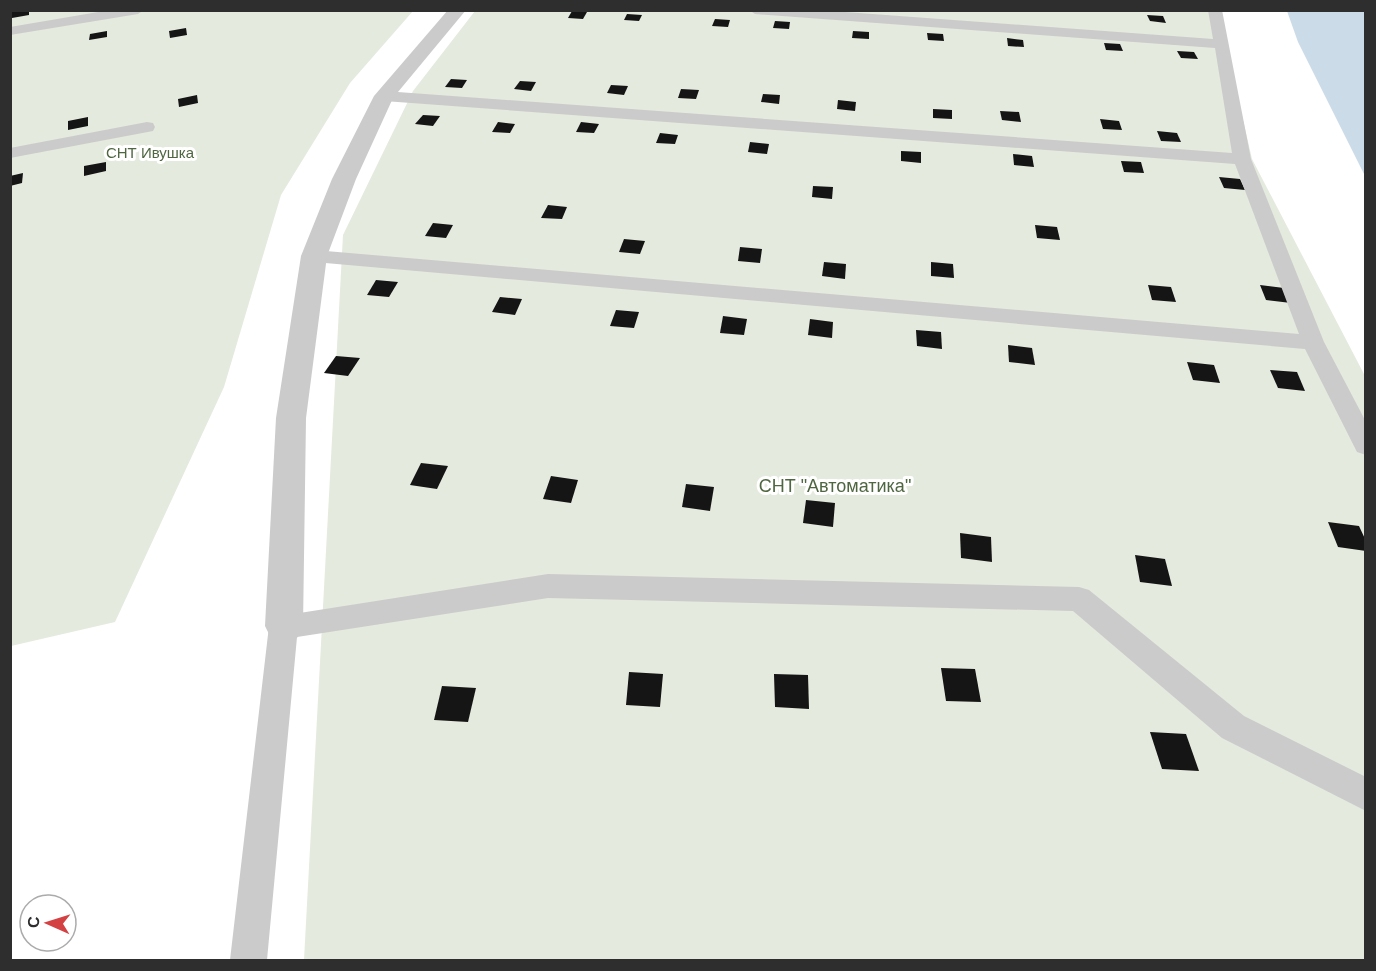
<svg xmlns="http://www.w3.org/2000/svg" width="1376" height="971" font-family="Helvetica,sans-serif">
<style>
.green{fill:#e4eade}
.water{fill:#ccdbe8}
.building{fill:#151515}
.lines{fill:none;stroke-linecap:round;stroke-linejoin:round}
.service{fill:#cbcbcb;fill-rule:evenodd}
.minor{fill:#cbcbcb;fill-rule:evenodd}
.labels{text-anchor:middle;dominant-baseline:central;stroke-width:6;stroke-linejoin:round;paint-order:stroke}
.far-park-label{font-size:15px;fill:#4f6640;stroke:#fff}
.park-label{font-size:18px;fill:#4f6640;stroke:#fff}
</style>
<rect width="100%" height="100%" fill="#fff"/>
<g class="green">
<path d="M 10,11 L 413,11 L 350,83 L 281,195 L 224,387 L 115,622 L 11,646 Z"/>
<path d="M 475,11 L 1218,11 L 1252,159 L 1365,376 L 1365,960 L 304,960 L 343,235 L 413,91 Z"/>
</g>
<path class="water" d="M 1287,11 L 1365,11 L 1365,176 L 1298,42 Z"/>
<g class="building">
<path d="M 29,10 L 29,15 L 12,18 L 12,12 Z"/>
<path d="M 572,11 L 587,12 L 583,19 L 568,18 Z"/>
<path d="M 627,14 L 642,15 L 639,21 L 624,20 Z"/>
<path d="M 1147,15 L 1163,16 L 1166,23 L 1150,21 Z"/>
<path d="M 715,19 L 730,20 L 728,27 L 712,26 Z"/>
<path d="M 775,21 L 790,22 L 789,29 L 773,28 Z"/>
<path d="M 186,28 L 187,35 L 170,38 L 169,31 Z"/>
<path d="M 107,31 L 107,37 L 89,40 L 90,34 Z"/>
<path d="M 853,31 L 869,32 L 869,39 L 852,38 Z"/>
<path d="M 927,33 L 943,34 L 944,41 L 928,40 Z"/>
<path d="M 1007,38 L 1023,40 L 1024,47 L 1008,46 Z"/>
<path d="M 1104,43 L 1120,44 L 1123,51 L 1106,50 Z"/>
<path d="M 1177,51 L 1194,52 L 1198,59 L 1181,58 Z"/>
<path d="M 451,79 L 467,80 L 462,88 L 445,87 Z"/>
<path d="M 520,81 L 536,82 L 531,91 L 514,89 Z"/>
<path d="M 611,85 L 628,86 L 624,95 L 607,93 Z"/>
<path d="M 681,89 L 699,90 L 696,99 L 678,98 Z"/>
<path d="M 763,94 L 780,95 L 779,104 L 761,102 Z"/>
<path d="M 197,95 L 198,103 L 179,107 L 178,99 Z"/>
<path d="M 838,100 L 856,102 L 855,111 L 837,109 Z"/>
<path d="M 933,109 L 952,110 L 952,119 L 933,118 Z"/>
<path d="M 1000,111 L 1019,112 L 1021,122 L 1002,120 Z"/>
<path d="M 423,115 L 440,116 L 433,126 L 415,124 Z"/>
<path d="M 88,117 L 88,126 L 68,130 L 68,121 Z"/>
<path d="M 1100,119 L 1119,121 L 1122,130 L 1103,129 Z"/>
<path d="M 498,122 L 515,124 L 510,133 L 492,132 Z"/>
<path d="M 581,122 L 599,124 L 594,133 L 576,132 Z"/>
<path d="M 1157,131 L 1177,133 L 1181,142 L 1161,141 Z"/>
<path d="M 660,133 L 678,135 L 675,144 L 656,143 Z"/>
<path d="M 750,142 L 769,144 L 767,154 L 748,152 Z"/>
<path d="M 901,151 L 921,152 L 921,163 L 901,161 Z"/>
<path d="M 1013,154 L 1032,156 L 1034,167 L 1014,165 Z"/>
<path d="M 1121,161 L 1141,162 L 1144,173 L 1124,172 Z"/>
<path d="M 106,162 L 106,171 L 84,176 L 84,166 Z"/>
<path d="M 23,173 L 22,183 L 10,186 L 10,176 Z"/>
<path d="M 1219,177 L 1240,179 L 1245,190 L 1224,188 Z"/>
<path d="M 813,186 L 833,187 L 832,199 L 812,197 Z"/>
<path d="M 548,205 L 567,207 L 562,219 L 541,218 Z"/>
<path d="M 433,223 L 453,225 L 446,238 L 425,236 Z"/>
<path d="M 1035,225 L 1057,227 L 1060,240 L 1037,238 Z"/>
<path d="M 624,239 L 645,241 L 640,254 L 619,252 Z"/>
<path d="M 740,247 L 762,249 L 760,263 L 738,261 Z"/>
<path d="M 824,262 L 846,264 L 845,279 L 822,276 Z"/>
<path d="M 931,262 L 953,264 L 954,278 L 931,276 Z"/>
<path d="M 376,280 L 398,282 L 389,297 L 367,295 Z"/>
<path d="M 1148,285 L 1171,287 L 1176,302 L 1152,300 Z"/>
<path d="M 1260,285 L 1284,288 L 1291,303 L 1266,300 Z"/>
<path d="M 500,297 L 522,299 L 515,315 L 492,312 Z"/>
<path d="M 616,310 L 639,312 L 634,328 L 610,326 Z"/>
<path d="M 723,316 L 747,319 L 744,335 L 720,333 Z"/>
<path d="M 810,319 L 833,322 L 832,338 L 808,335 Z"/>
<path d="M 916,330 L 941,332 L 942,349 L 917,346 Z"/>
<path d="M 1008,345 L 1032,348 L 1035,365 L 1009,362 Z"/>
<path d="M 336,356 L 360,358 L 348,376 L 324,373 Z"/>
<path d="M 1187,362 L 1214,365 L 1220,383 L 1193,380 Z"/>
<path d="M 1270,370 L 1297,372 L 1305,391 L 1278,388 Z"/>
<path d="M 421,463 L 448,466 L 437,489 L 410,485 Z"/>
<path d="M 551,476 L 578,480 L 571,503 L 543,499 Z"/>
<path d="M 686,484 L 714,487 L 710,511 L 682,507 Z"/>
<path d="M 806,500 L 835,503 L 833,527 L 803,523 Z"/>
<path d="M 1328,522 L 1359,526 L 1366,541 L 1366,551 L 1338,547 Z"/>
<path d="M 960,533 L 991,537 L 992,562 L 961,558 Z"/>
<path d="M 1135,555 L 1165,559 L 1172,586 L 1140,582 Z"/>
<path d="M 941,668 L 975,669 L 981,702 L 946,701 Z"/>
<path d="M 629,672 L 663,674 L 660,707 L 626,705 Z"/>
<path d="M 774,674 L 808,675 L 809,709 L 775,707 Z"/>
<path d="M 442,686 L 476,688 L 468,722 L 434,720 Z"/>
<path d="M 1150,732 L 1186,734 L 1199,771 L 1162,769 Z"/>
</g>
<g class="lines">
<g class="service">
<path d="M 110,10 L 144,10 L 138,14 L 10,35 L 10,27 Z"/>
<path d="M 749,10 L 818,10 L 1213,39 L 1208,10 L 1222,10 L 1251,159 L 1324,342 L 1366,422 L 1366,455 L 1357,452 L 1305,349 L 314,262 L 307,260 L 304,256 L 307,252 L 314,250 L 1299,334 L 1235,164 L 384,101 L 376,96 L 384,91 L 1232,153 L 1215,48 L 755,14 Z"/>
<path d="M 147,122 L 153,123 L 155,127 L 153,131 L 10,158 L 10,148 Z"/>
<path d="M 548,574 L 1079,587 L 1089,590 L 1244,716 L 1366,777 L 1366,811 L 1222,738 L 1073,611 L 548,598 L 297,637 L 267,960 L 230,960 L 269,626 L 274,617 Z"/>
</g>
<path class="minor" d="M 448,10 L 466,10 L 393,98 L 356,179 L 327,256 L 306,418 L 303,626 L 297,638 L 284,642 L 271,638 L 265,626 L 276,418 L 301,256 L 332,179 L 374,96 Z"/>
</g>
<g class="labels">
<g class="far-park-label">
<text x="150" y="152">СНТ Ивушка</text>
</g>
<g class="park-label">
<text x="835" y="486">СНТ "Автоматика"</text>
</g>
</g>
<rect width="1376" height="971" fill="none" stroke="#2e2e2e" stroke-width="24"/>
<g transform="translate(48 923) rotate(273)"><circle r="28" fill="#ffffff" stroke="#ababab" stroke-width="1.5"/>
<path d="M0-4.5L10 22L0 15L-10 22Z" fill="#d44143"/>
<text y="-9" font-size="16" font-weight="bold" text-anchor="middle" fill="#2e2e2e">С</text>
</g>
</svg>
